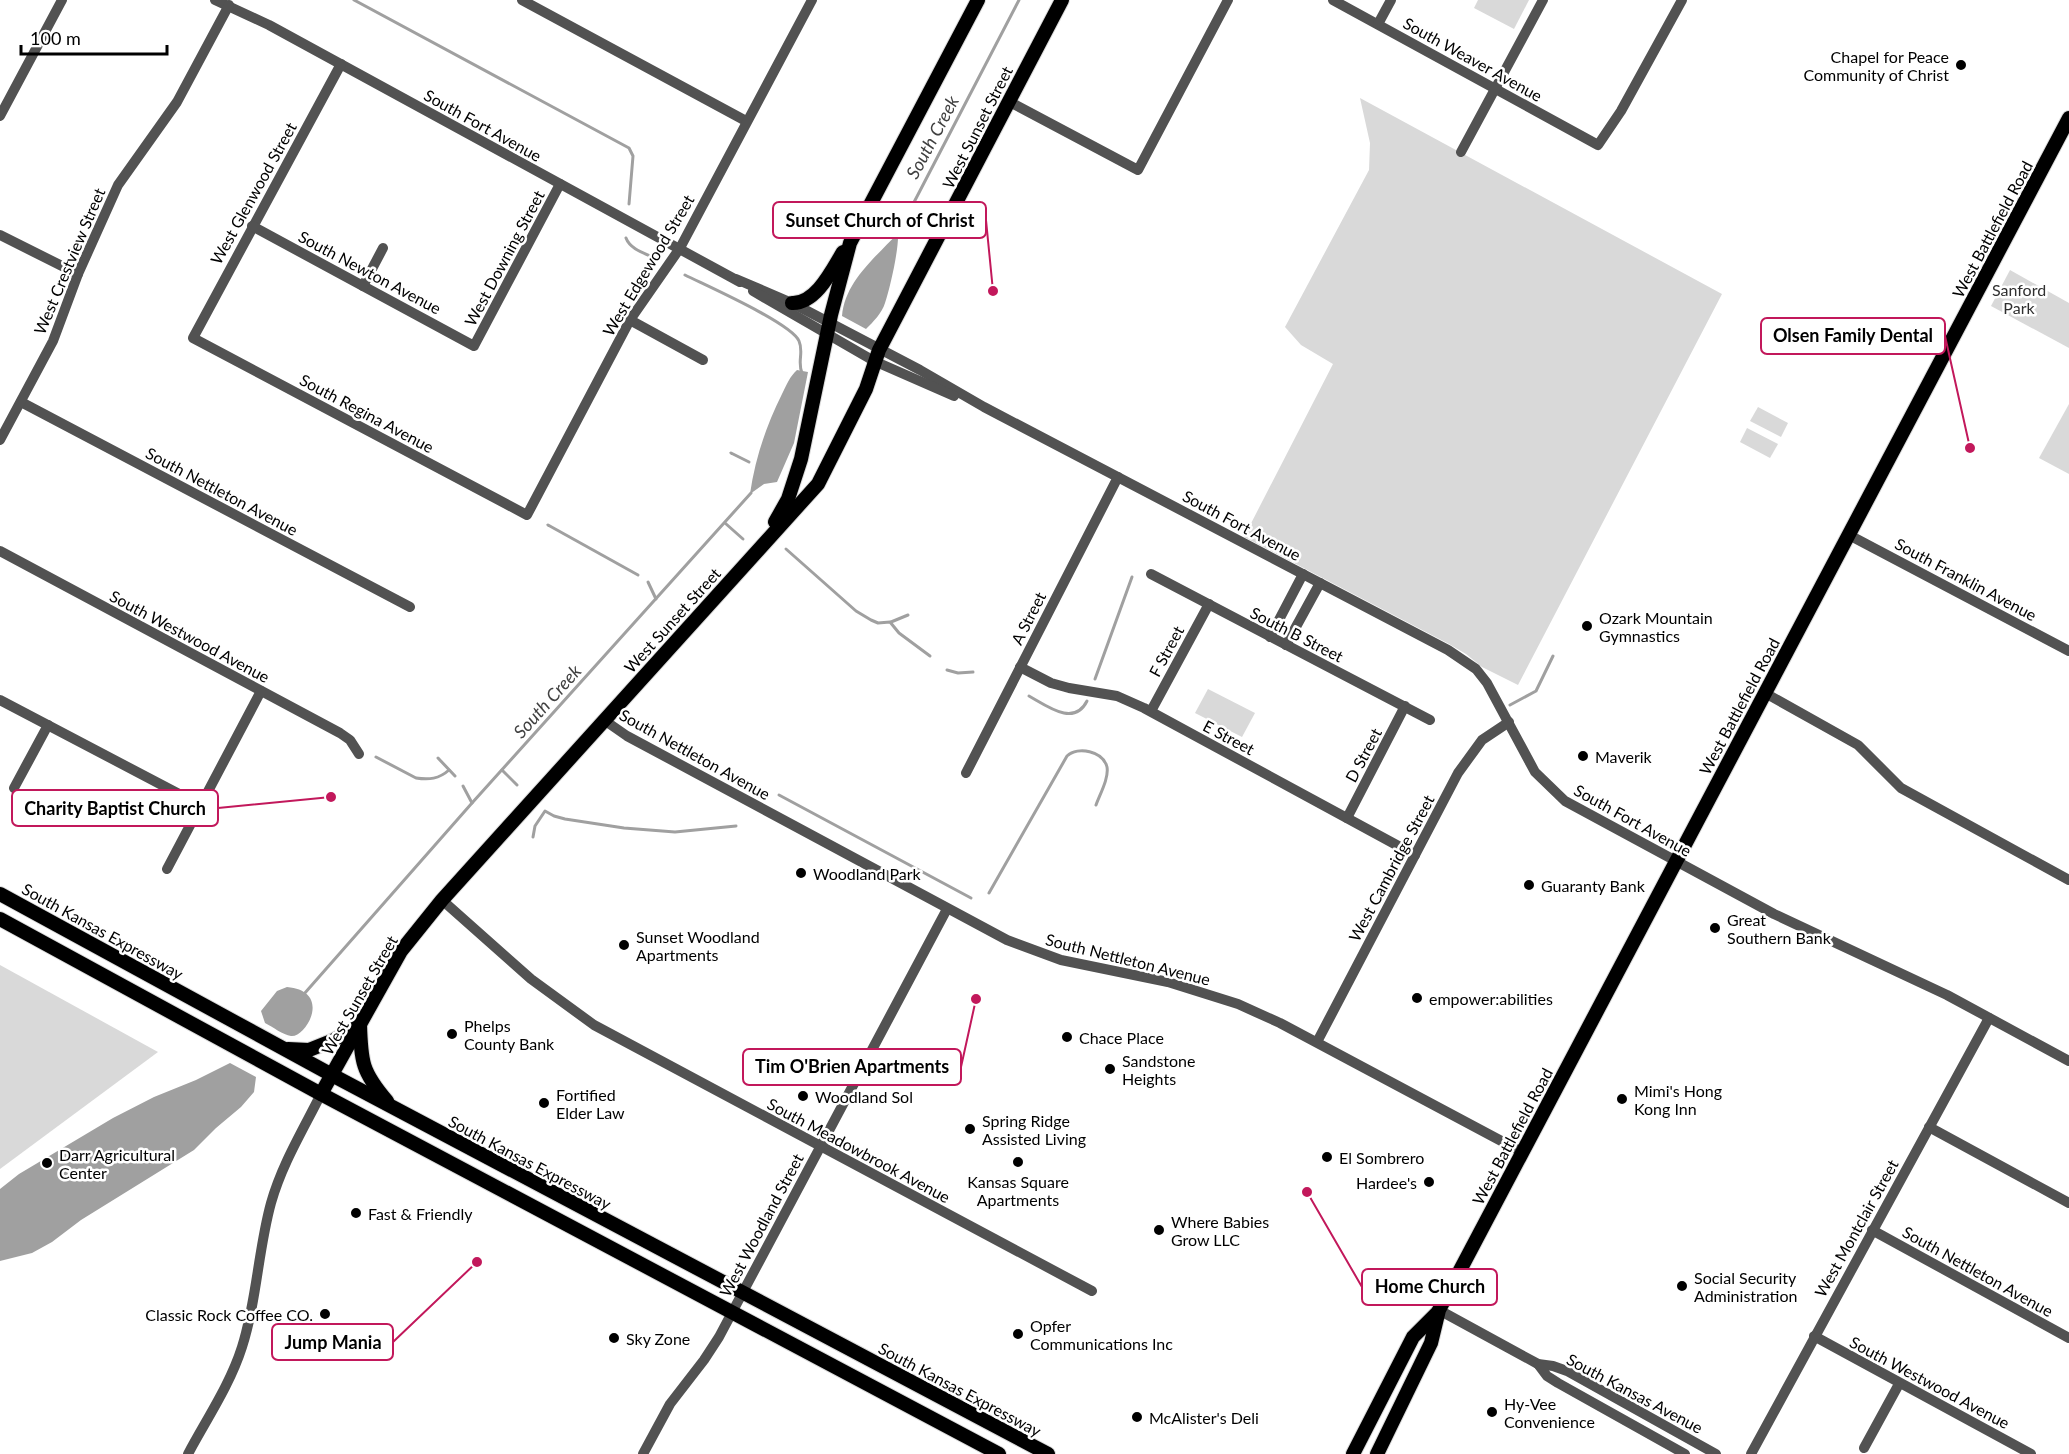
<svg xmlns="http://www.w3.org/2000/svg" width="2069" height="1454" font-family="Lato,sans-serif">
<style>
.green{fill:#d9d9d9}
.water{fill:#a0a0a0}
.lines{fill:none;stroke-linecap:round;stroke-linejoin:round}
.stream{stroke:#a0a0a0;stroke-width:3}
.major-casing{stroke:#dbdbdb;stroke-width:16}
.minor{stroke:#525252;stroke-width:10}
.major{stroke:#000;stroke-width:14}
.poi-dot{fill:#000;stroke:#fff;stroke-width:2}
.labels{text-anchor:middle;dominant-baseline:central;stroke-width:5;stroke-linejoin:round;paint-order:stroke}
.poi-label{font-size:16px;fill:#000;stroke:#fff;text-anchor:start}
.street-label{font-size:16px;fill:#000;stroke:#fff}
.park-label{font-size:16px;fill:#303030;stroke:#fff}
.water-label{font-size:18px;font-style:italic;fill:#414141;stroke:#fff}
.leader{fill:none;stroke:#c2185b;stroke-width:2}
.callout-dot{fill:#c2185b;stroke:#fff;stroke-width:2}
.callout{fill:#fff;stroke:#c2185b;stroke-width:2}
.callout-label{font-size:18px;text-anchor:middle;font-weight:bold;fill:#000}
</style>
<rect width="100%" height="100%" fill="#fff"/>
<g class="green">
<path d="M 1478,0 L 1529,0 L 1514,29 L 1474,8 Z"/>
<path d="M 1360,98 L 1722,294 L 1518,685 L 1482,667 L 1466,654 L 1449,644 L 1244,537 L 1333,364 L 1301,345 L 1285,327 L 1369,170 L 1370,143 Z"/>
<path d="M 2010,270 L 2069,303 L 2069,348 L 1991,306 Z"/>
<path d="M 2069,404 L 2069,474 L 2039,458 Z"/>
<path d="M 1758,407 L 1788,423 L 1781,437 L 1750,421 Z"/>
<path d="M 1747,428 L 1778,444 L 1770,458 L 1740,442 Z"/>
<path d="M 1208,689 L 1255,713 L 1242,737 L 1195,713 Z"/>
<path d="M 0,965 L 158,1052 L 0,1169 Z"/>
</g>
<g class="water">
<path d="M 898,233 C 899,249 890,288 885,303 C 882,313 873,322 866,329 L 842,316 C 845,281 876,257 898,233 Z"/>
<path d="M 797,370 L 808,372 L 794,443 L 777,482 L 764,484 L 750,494 C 755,459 766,426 782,394 C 786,386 790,376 797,370 Z"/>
<path d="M 287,987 C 333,991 306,1038 291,1036 C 283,1035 273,1027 265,1023 L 261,1011 L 277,991 Z"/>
<path d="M 230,1063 L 256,1077 L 254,1092 L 241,1107 L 216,1128 L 194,1150 L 81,1220 L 52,1242 L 32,1253 L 0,1261 L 0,1189 L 19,1174 L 113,1118 L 154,1097 L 196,1080 Z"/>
</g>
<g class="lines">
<g class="stream">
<path d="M 354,0 L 629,148 L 633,156 L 629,204"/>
<path d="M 897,235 L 1019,0"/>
<path d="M 626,238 C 630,249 644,253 655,258"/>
<path d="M 685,275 C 707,286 791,323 799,341 C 804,352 797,362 802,373"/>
<path d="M 731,453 L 749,462"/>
<path d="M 725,523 L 743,539"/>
<path d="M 548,525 L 638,575"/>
<path d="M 786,549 L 856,611 L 871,620 L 878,623 L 890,622 L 899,633 L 930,656"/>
<path d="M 648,582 L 656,599"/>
<path d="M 891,622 L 908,615"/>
<path d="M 947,670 L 958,673 L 973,672"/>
<path d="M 1095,679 L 1132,577"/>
<path d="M 1029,696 C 1047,706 1074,727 1087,701"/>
<path d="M 1510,705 L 1536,691 L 1553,656"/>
<path d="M 376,757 L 416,778 C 429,780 439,779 449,770"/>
<path d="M 438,758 L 455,776"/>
<path d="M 502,770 L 517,785"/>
<path d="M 463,786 L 472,803"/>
<path d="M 779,795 L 971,898"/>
<path d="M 533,837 L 535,826 L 545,811 L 554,816 L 565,819 L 624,828 L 675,832 L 736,826"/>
<path d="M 989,893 L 1067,756 C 1078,746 1103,751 1107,767 C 1109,778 1100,794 1096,805"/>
<path d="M 304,994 L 472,803 L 751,493"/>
</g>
<defs>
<g id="major">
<path d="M 792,303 C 816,304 832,270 843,252"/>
<path d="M 775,522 L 788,499 L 801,459 L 831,315 L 850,243 L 978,0"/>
<path d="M 0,894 L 332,1075 L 1048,1454"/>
<path d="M 0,919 L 321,1094 L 999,1454"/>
<path d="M 288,1049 L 309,1050 L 334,1040 L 360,1024 C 361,1062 362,1072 387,1101"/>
<path d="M 321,1094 L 401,951 L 442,900 L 818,484 L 866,389 L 879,350 L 1062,0"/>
<path d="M 1353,1454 L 1413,1337 L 1438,1312"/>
<path d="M 1377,1454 L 1431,1343 L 1439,1310 L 2069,118"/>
</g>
</defs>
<use href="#major" class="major-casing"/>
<g class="minor">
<path d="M 215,0 L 269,25 L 740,282"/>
<path d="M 522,0 L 746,121"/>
<path d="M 1333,0 L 1598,145 L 1621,111 L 1682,0"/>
<path d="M 1378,24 L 1391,0"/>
<path d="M 341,64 L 193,338 L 527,515 L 630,320 L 680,248 L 812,0"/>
<path d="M 1008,101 L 1138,170 L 1228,0"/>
<path d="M 0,116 L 62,0"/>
<path d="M 1461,152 L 1543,0"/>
<path d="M 252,226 L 474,346 L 560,184"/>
<path d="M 0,235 L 78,274"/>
<path d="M 736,279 L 792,303 L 920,370 L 984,407 L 1448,650 L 1476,669 L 1487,683 L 1535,772 L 1565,801 L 1774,914 L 1947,995 L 2069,1061"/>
<path d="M 363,286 L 383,248"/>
<path d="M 753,291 L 874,361 L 954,396"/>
<path d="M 630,320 L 703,360"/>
<path d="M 21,402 L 410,607"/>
<path d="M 0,440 L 53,341 L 78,274 L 118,185 L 177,102 L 229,5"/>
<path d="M 1849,535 L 2069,651"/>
<path d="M 0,551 L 340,733 L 350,740 L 359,754"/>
<path d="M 1151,574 L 1430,720"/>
<path d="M 1270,637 L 1303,574"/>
<path d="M 1286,645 L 1320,583"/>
<path d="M 1020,667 L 1051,683 L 1069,688 L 1117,696 L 1144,708 L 1415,855"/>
<path d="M 1765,693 L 1858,745 L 1901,788 L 2069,880"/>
<path d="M 0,700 L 200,805"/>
<path d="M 1151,711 L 1209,604"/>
<path d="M 604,720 L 627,736 L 1007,940 L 1061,960 L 1168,982 L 1238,1004 L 1280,1023 L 1522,1152"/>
<path d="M 966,773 L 1118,477"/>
<path d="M 14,788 L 48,725"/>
<path d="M 1347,818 L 1405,706"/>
<path d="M 167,869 L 261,691"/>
<path d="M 442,900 L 531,979 L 594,1025 L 1092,1291"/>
<path d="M 1317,1042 L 1458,773 L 1482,740 L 1509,722"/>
<path d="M 1929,1127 L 2069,1203"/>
<path d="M 1872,1230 L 2069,1338"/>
<path d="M 1439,1310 L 1538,1364 L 1553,1366 L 1567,1371 L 1716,1454"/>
<path d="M 1814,1336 L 2031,1454"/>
<path d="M 1538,1364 L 1547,1376 L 1558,1383 L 1685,1454"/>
<path d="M 1864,1448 L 1899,1384"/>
<path d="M 188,1454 C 206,1420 230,1385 242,1347 C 257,1300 258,1250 271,1203 C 282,1164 303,1130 321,1094"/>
<path d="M 643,1454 L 670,1404 L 704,1360 L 719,1337 L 947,909"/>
<path d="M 1751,1454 L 1989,1018"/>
</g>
<use href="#major" class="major"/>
</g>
<g class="poi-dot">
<circle cx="1961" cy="65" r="6"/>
<circle cx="1587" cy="626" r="6"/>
<circle cx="1583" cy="756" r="6"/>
<circle cx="801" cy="873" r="6"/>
<circle cx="1529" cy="885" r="6"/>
<circle cx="1715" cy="928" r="6"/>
<circle cx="624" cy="945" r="6"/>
<circle cx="1417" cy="998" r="6"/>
<circle cx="452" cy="1034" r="6"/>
<circle cx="1067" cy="1037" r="6"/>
<circle cx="1110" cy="1069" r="6"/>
<circle cx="803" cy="1096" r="6"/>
<circle cx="1622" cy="1099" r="6"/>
<circle cx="544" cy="1103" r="6"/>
<circle cx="970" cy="1129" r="6"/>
<circle cx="1327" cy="1157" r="6"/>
<circle cx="1018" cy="1162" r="6"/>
<circle cx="47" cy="1163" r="6"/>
<circle cx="1429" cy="1182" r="6"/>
<circle cx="356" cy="1213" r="6"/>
<circle cx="1159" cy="1230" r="6"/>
<circle cx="1682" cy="1286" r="6"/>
<circle cx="325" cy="1314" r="6"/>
<circle cx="1018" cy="1334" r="6"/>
<circle cx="614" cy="1338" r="6"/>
<circle cx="1492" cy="1412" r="6"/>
<circle cx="1137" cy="1417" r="6"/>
</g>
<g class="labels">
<g class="poi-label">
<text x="1949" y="56" text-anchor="end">Chapel for Peace<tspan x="1949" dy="18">Community of Christ</tspan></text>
<text x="1599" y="617">Ozark Mountain<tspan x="1599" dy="18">Gymnastics</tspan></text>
<text x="1595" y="756">Maverik</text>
<text x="813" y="873">Woodland Park</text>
<text x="1541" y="885">Guaranty Bank</text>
<text x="1727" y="919">Great<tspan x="1727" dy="18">Southern Bank</tspan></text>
<text x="636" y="936">Sunset Woodland<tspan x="636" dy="18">Apartments</tspan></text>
<text x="1429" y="998">empower:abilities</text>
<text x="464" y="1025">Phelps<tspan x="464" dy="18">County Bank</tspan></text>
<text x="1079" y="1037">Chace Place</text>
<text x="1122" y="1060">Sandstone<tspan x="1122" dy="18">Heights</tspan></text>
<text x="1634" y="1090">Mimi's Hong<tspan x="1634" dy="18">Kong Inn</tspan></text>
<text x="556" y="1094">Fortified<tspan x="556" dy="18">Elder Law</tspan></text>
<text x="815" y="1096">Woodland Sol</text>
<text x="982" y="1120">Spring Ridge<tspan x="982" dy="18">Assisted Living</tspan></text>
<text x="59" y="1154">Darr Agricultural<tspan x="59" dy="18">Center</tspan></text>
<text x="1339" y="1157">El Sombrero</text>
<text x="1018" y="1181" text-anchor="middle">Kansas Square<tspan x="1018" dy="18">Apartments</tspan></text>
<text x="1417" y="1182" text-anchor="end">Hardee's</text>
<text x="368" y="1213">Fast &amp; Friendly</text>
<text x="1171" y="1221">Where Babies<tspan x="1171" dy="18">Grow LLC</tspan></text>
<text x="1694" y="1277">Social Security<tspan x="1694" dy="18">Administration</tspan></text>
<text x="313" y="1314" text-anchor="end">Classic Rock Coffee CO.</text>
<text x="1030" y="1325">Opfer<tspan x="1030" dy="18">Communications Inc</tspan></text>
<text x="626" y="1338">Sky Zone</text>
<text x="1504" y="1403">Hy-Vee<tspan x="1504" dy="18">Convenience</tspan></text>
<text x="1149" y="1417">McAlister's Deli</text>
</g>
<g class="street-label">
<text transform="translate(1473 59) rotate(29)">South Weaver Avenue</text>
<text transform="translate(483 125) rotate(29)">South Fort Avenue</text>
<text transform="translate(977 127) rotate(-63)">West Sunset Street</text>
<text transform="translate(253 193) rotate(-61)">West Glenwood Street</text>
<text transform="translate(1992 229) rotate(-62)">West Battlefield Road</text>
<text transform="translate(504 258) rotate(-62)">West Downing Street</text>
<text transform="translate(69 261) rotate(-67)">West Crestview Street</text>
<text transform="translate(648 265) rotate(-59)">West Edgewood Street</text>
<text transform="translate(370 272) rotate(28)">South Newton Avenue</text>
<text transform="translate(367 413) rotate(28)">South Regina Avenue</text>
<text transform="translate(222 491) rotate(28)">South Nettleton Avenue</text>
<text transform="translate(1242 525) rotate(28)">South Fort Avenue</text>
<text transform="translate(1966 579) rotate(28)">South Franklin Avenue</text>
<text transform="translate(1028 618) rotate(-63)">A Street</text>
<text transform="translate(672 620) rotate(-48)">West Sunset Street</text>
<text transform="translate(1297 634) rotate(27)">South B Street</text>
<text transform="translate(190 636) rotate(28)">South Westwood Avenue</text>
<text transform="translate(1166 651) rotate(-62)">F Street</text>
<text transform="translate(1739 706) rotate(-62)">West Battlefield Road</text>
<text transform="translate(1229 737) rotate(28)">E Street</text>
<text transform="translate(695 754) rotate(29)">South Nettleton Avenue</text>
<text transform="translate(1363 755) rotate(-62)">D Street</text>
<text transform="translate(1633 820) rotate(29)">South Fort Avenue</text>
<text transform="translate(1391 868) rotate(-62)">West Cambridge Street</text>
<text transform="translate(103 931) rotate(29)">South Kansas Expressway</text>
<text transform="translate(1128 959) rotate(14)">South Nettleton Avenue</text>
<text transform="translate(359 995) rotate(-60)">West Sunset Street</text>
<text transform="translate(1512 1136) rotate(-62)">West Battlefield Road</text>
<text transform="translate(859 1150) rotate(28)">South Meadowbrook Avenue</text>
<text transform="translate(530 1162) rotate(28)">South Kansas Expressway</text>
<text transform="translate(761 1225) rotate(-62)">West Woodland Street</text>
<text transform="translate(1856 1228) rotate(-61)">West Montclair Street</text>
<text transform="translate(1978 1271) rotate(29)">South Nettleton Avenue</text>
<text transform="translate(1930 1382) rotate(28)">South Westwood Avenue</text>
<text transform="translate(960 1389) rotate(28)">South Kansas Expressway</text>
<text transform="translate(1635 1393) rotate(28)">South Kansas Avenue</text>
</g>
<g class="park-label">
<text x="2019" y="289">Sanford<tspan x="2019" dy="18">Park</tspan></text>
</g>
<g class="water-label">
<text transform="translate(932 137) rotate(-62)">South Creek</text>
<text transform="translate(547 701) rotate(-48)">South Creek</text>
</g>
</g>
<path class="leader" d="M993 291L986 220M1970 448L1945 336M331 797L218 808M976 999L961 1067M1307 1192L1362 1287M477 1262L393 1342"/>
<g class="callout-dot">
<circle cx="993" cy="291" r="6"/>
<circle cx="1970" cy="448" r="6"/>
<circle cx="331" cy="797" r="6"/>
<circle cx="976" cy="999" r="6"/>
<circle cx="1307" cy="1192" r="6"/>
<circle cx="477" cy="1262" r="6"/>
</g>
<g class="callout">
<rect x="773" y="202" width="213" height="36" rx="6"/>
<rect x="1761" y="318" width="184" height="36" rx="6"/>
<rect x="12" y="790" width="206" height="36" rx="6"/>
<rect x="743" y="1049" width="218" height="36" rx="6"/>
<rect x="1362" y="1269" width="135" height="36" rx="6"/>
<rect x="272" y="1324" width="121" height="36" rx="6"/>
</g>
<g class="callout-label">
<text x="880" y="227">Sunset Church of Christ</text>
<text x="1853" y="342">Olsen Family Dental</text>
<text x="115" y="815">Charity Baptist Church</text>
<text x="852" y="1073">Tim O'Brien Apartments</text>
<text x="1430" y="1293">Home Church</text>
<text x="333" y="1349">Jump Mania</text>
</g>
<path d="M21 45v9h146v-9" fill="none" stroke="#000000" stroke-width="3"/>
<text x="30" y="45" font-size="18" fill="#000000" stroke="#ffffff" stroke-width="4.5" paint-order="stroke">100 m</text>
</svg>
